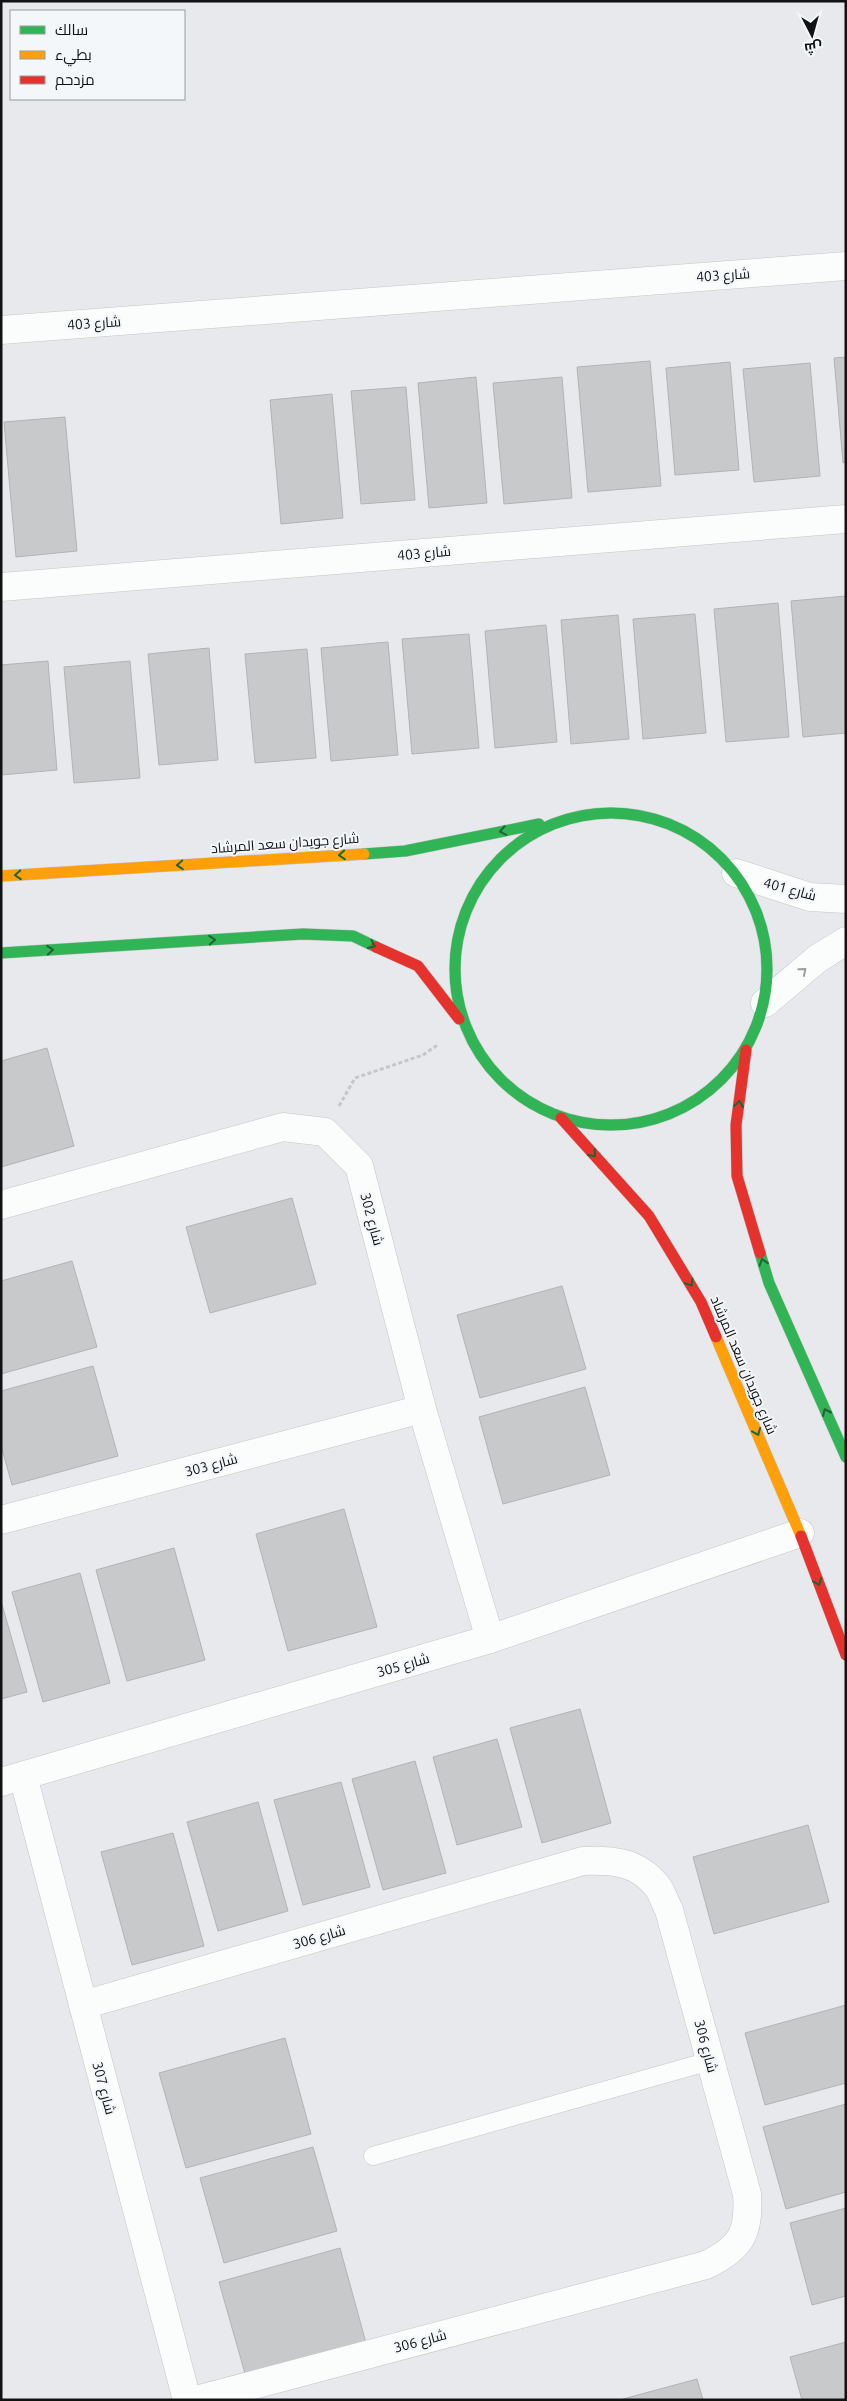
<svg xmlns="http://www.w3.org/2000/svg" width="847" height="2401" font-family="Ubuntu,Cairo,sans-serif">
<style>
.building{fill:#c8c9cb;stroke:#b2b3b5}
.lines{fill:none;stroke-linecap:round;stroke-linejoin:round}
.lane-casing{stroke:#c4c5c7;stroke-width:19}
.street-casing{stroke:#c4c5c7;stroke-width:29}
.fast-casing{stroke:#c4c5c7;stroke-width:12}
.slow-casing{stroke:#c4c5c7;stroke-width:12}
.jam-casing{stroke:#c4c5c7;stroke-width:12}
.path{stroke:#c6c6c7;stroke-width:3;stroke-dasharray:4 2.5;stroke-linecap:butt}
.lane{stroke:#fbfcfc;stroke-width:18}
.street{stroke:#fbfcfc;stroke-width:28}
.fast{stroke:#30b455;stroke-width:11}
.slow{stroke:#ff9f0a;stroke-width:11}
.jam{stroke:#e5322d;stroke-width:11}
.oneway{stroke:#206334}
.oneway2{stroke:#9d9e9f}
.labels{text-anchor:middle;dominant-baseline:central;stroke-width:4;stroke-linejoin:round;paint-order:stroke}
.street-label{font-size:14px;fill:#111213;stroke:#f4f7fa}
</style>
<rect width="100%" height="100%" fill="#e7e9ec"/>
<g class="building">
<path d="M 846,357 L 846,462 L 843,463 L 834,358 Z"/>
<path d="M 650,361 L 661,486 L 588,492 L 577,367 Z"/>
<path d="M 730,362 L 739,470 L 675,475 L 666,368 Z"/>
<path d="M 810,363 L 820,476 L 754,482 L 743,369 Z"/>
<path d="M 476,377 L 487,503 L 429,508 L 418,383 Z"/>
<path d="M 562,377 L 572,498 L 504,504 L 493,383 Z"/>
<path d="M 406,387 L 415,500 L 361,504 L 351,391 Z"/>
<path d="M 332,394 L 343,518 L 281,524 L 270,400 Z"/>
<path d="M 65,417 L 77,551 L 16,557 L 4,422 Z"/>
<path d="M 846,596 L 846,733 L 803,737 L 791,601 Z"/>
<path d="M 778,603 L 789,737 L 726,742 L 714,609 Z"/>
<path d="M 695,614 L 706,733 L 643,739 L 633,619 Z"/>
<path d="M 618,615 L 629,739 L 571,744 L 561,620 Z"/>
<path d="M 546,625 L 557,742 L 495,748 L 485,631 Z"/>
<path d="M 469,634 L 479,748 L 412,754 L 402,639 Z"/>
<path d="M 388,642 L 398,755 L 331,761 L 321,648 Z"/>
<path d="M 209,648 L 218,760 L 159,765 L 148,654 Z"/>
<path d="M 307,649 L 316,758 L 255,763 L 245,654 Z"/>
<path d="M 48,661 L 57,770 L 1,775 L 1,665 Z"/>
<path d="M 130,661 L 140,778 L 74,783 L 64,667 Z"/>
<path d="M 47,1048 L 74,1146 L 1,1167 L 1,1061 Z"/>
<path d="M 292,1198 L 316,1284 L 210,1313 L 186,1227 Z"/>
<path d="M 72,1261 L 97,1347 L 1,1374 L 1,1281 Z"/>
<path d="M 562,1286 L 586,1369 L 480,1398 L 457,1315 Z"/>
<path d="M 93,1366 L 118,1456 L 12,1485 L 1,1445 L 1,1391 Z"/>
<path d="M 585,1387 L 610,1475 L 503,1504 L 479,1417 Z"/>
<path d="M 344,1509 L 377,1627 L 288,1651 L 256,1534 Z"/>
<path d="M 174,1548 L 205,1660 L 127,1681 L 96,1570 Z"/>
<path d="M 80,1573 L 110,1683 L 43,1702 L 12,1592 Z"/>
<path d="M 1,1601 L 27,1692 L 1,1699 Z"/>
<path d="M 580,1709 L 611,1823 L 542,1843 L 510,1728 Z"/>
<path d="M 497,1739 L 522,1827 L 457,1845 L 433,1757 Z"/>
<path d="M 415,1761 L 446,1873 L 383,1890 L 352,1779 Z"/>
<path d="M 341,1782 L 370,1887 L 303,1905 L 274,1800 Z"/>
<path d="M 258,1802 L 288,1911 L 218,1931 L 187,1822 Z"/>
<path d="M 808,1825 L 829,1902 L 714,1934 L 693,1857 Z"/>
<path d="M 173,1833 L 204,1946 L 132,1965 L 101,1852 Z"/>
<path d="M 846,2005 L 846,2083 L 765,2105 L 745,2033 Z"/>
<path d="M 285,2038 L 311,2134 L 186,2168 L 159,2073 Z"/>
<path d="M 846,2104 L 846,2192 L 786,2209 L 763,2127 Z"/>
<path d="M 313,2147 L 337,2231 L 224,2263 L 200,2178 Z"/>
<path d="M 846,2208 L 846,2296 L 812,2305 L 790,2223 Z"/>
<path d="M 340,2248 L 366,2343 L 246,2377 L 219,2282 Z"/>
<path d="M 846,2342 L 846,2400 L 802,2400 L 790,2357 Z"/>
<path d="M 697,2379 L 703,2400 L 623,2400 L 623,2399 Z"/>
</g>
<g class="lines">
<defs>
<path id="lane" d="M 373,2156 L 710,2061"/>
<g id="street">
<path d="M 1,330 L 846,266"/>
<path d="M 1,587 L 846,519"/>
<path d="M 736,873 L 810,897 L 846,899"/>
<path d="M 765,1003 L 817,959 L 846,941"/>
<path d="M 1,1205 L 283,1127 L 325,1132 L 359,1166 L 422,1409 L 490,1639"/>
<path d="M 1,1520 L 422,1409"/>
<path d="M 23,1776 L 187,2400"/>
<path d="M 1,1782 L 490,1639 L 800,1533"/>
<path d="M 83,2005 L 583,1861 C 612,1860 637,1861 657,1886 C 662,1892 665,1903 669,1910 L 747,2194 C 750,2233 741,2248 706,2265 L 196,2400"/>
</g>
<g id="fast">
<circle cx="611" cy="969" r="156"/>
<path d="M 364,854 L 405,851 L 539,824"/>
<path d="M 1,953 L 303,934 L 353,936 L 376,947"/>
<path d="M 760,1253 L 769,1283 L 846,1457"/>
</g>
<g id="slow">
<path d="M 1,876 L 364,854"/>
<path d="M 716,1337 L 801,1536"/>
</g>
<g id="jam">
<path d="M 376,947 L 418,966 L 459,1019"/>
<path d="M 746,1050 L 736,1125 L 737,1176 L 760,1253"/>
<path d="M 561,1118 L 649,1216 L 701,1302 L 716,1337"/>
<path d="M 801,1536 L 846,1655"/>
</g>
</defs>
<use href="#lane" class="lane-casing"/>
<use href="#street" class="street-casing"/>
<use href="#fast" class="fast-casing"/>
<use href="#slow" class="slow-casing"/>
<use href="#jam" class="jam-casing"/>
<path class="path" d="M 339,1106 L 355,1078 L 423,1055 L 439,1044"/>
<use href="#lane" class="lane"/>
<use href="#street" class="street"/>
<use href="#fast" class="fast"/>
<use href="#slow" class="slow"/>
<use href="#jam" class="jam"/>
</g>
<defs><path id="oneway-chevron" d="M-2-3.5L2.5 0L-2 3.5" fill="none" stroke-width="1.6" stroke-linecap="round" stroke-linejoin="round" transform="scale(1.25)"/></defs>
<g class="oneway">
<use href="#oneway-chevron" transform="translate(503 831) rotate(169)"/>
<use href="#oneway-chevron" transform="translate(342 855) rotate(176)"/>
<use href="#oneway-chevron" transform="translate(180 865) rotate(176)"/>
<use href="#oneway-chevron" transform="translate(18 875) rotate(176)"/>
<use href="#oneway-chevron" transform="translate(212 940) rotate(-4)"/>
<use href="#oneway-chevron" transform="translate(372 945) rotate(24)"/>
<use href="#oneway-chevron" transform="translate(50 950) rotate(-4)"/>
<use href="#oneway-chevron" transform="translate(739 1104) rotate(-82)"/>
<use href="#oneway-chevron" transform="translate(593 1154) rotate(48)"/>
<use href="#oneway-chevron" transform="translate(763 1262) rotate(-107)"/>
<use href="#oneway-chevron" transform="translate(690 1283) rotate(59)"/>
<use href="#oneway-chevron" transform="translate(826 1412) rotate(-114)"/>
<use href="#oneway-chevron" transform="translate(757 1432) rotate(67)"/>
<use href="#oneway-chevron" transform="translate(818 1582) rotate(69)"/>
</g>
<use class="oneway2" href="#oneway-chevron" transform="translate(803 971) rotate(-40)"/>
<g class="labels">
<g class="street-label">
<text transform="translate(723 275) rotate(-4)">شارع 403</text>
<text transform="translate(94 323) rotate(-4)">شارع 403</text>
<text transform="translate(424 553) rotate(-5)">شارع 403</text>
<text transform="translate(285 843) rotate(-4)">شارع جويدان سعد المرشاد</text>
<text transform="translate(790 889) rotate(15)">شارع 401</text>
<text transform="translate(372 1219) rotate(75)">شارع 302</text>
<text transform="translate(744 1365) rotate(67)">شارع جويدان سعد المرشاد</text>
<text transform="translate(211 1465) rotate(-15)">شارع 303</text>
<text transform="translate(403 1665) rotate(-16)">شارع 305</text>
<text transform="translate(319 1937) rotate(-16)">شارع 306</text>
<text transform="translate(706 2046) rotate(75)">شارع 306</text>
<text transform="translate(104 2088) rotate(75)">شارع 307</text>
<text transform="translate(420 2341) rotate(-15)">شارع 306</text>
</g>
</g>
<rect width="847" height="2401" fill="none" stroke="#111213" stroke-width="5"/>
<rect x="10" y="10" width="175" height="90" fill="#f4f7fa" stroke="#999b9e"/>
<rect x="20" y="26" width="25" height="8" fill="#30b455" stroke="#999b9e"/>
<text x="55" y="35" font-size="15" fill="#111213">سالك</text>
<rect x="20" y="51" width="25" height="8" fill="#ff9f0a" stroke="#999b9e"/>
<text x="55" y="60" font-size="15" fill="#111213">بطيء</text>
<rect x="20" y="76" width="25" height="8" fill="#e5322d" stroke="#999b9e"/>
<text x="55" y="85" font-size="15" fill="#111213">مزدحم</text>
<g transform="translate(812 35) rotate(174)" stroke="#f4f7fa" stroke-width="4" paint-order="stroke">
<path d="M0-4L9 19L0 12L-9 19Z" fill="#111213"/>
<text y="-8" font-size="14" font-weight="bold" text-anchor="middle" fill="#111213">ش</text>
</g>
</svg>
